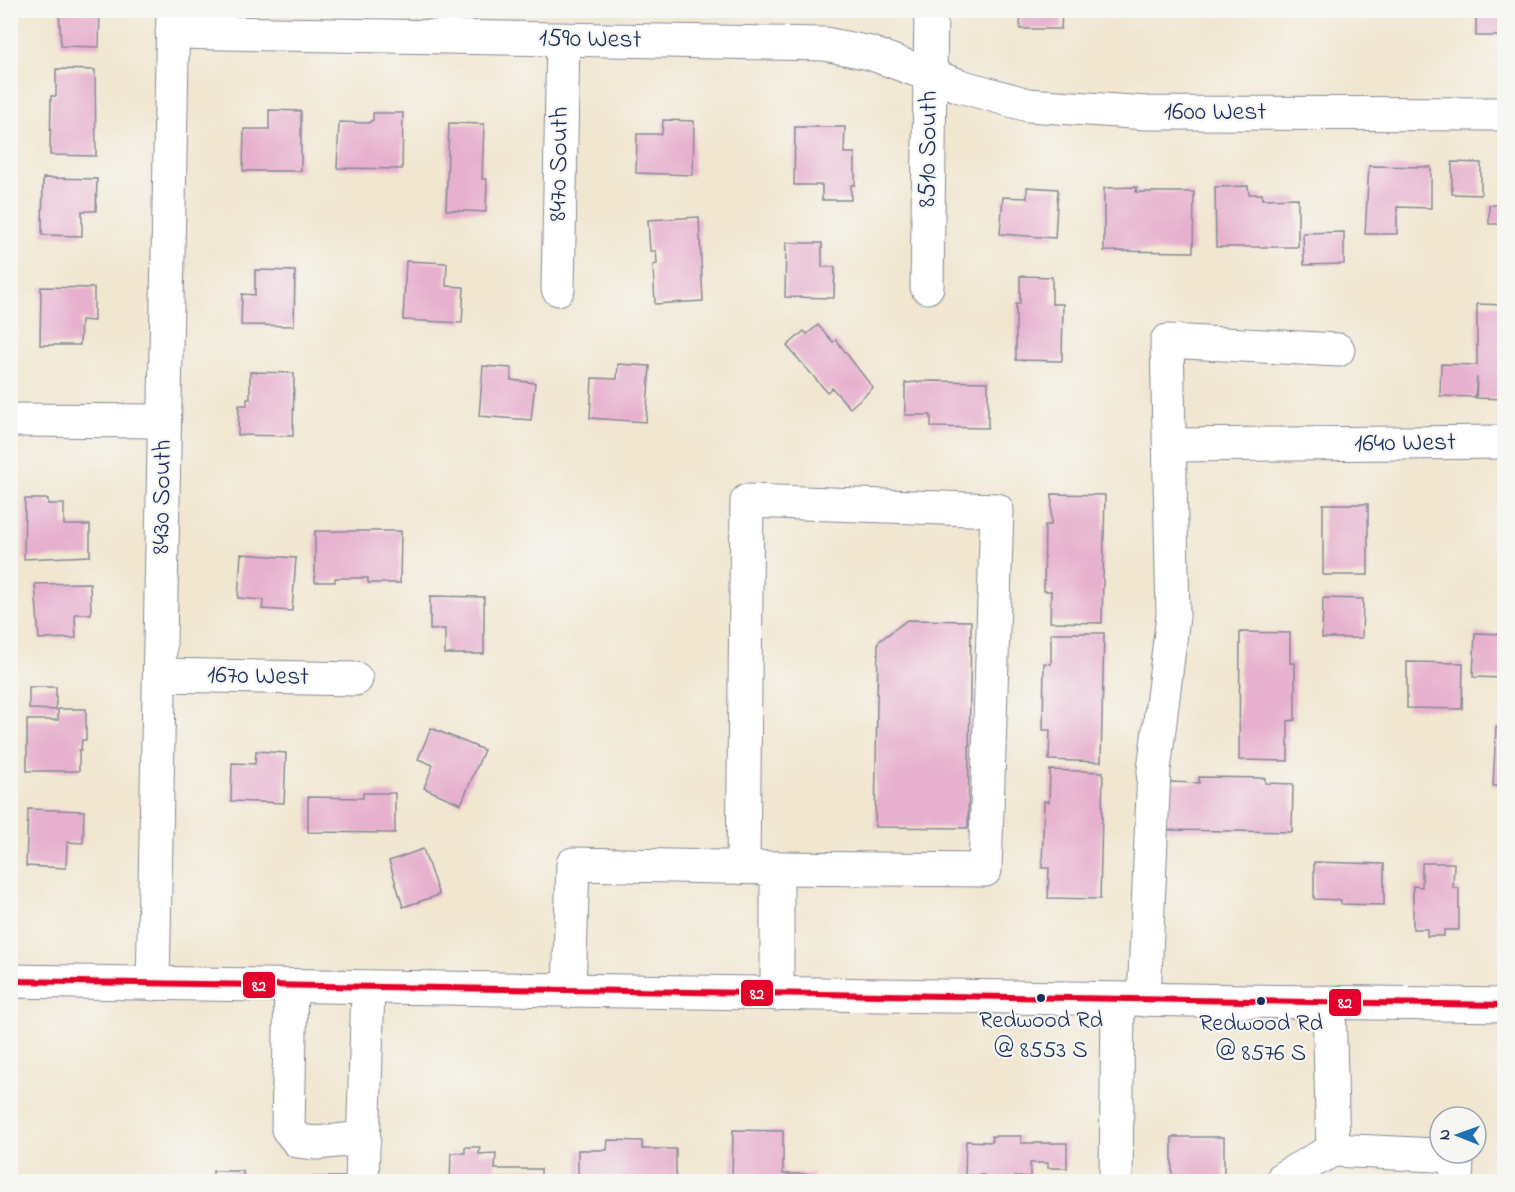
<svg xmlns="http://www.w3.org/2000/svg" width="1515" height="1192" font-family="'Indie Flower',sans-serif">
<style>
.building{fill:#e7b0ce}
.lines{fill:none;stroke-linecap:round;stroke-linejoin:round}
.minor-casing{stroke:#868a97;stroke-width:35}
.major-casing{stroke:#868a97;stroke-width:35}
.minor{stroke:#fff;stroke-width:33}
.major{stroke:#fff;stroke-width:33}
.bus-1-casing{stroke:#f6f6f2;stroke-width:10}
.bus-1{stroke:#e4002b;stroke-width:6}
.bus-dot{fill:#1b2f5e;stroke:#f6f6f2;stroke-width:2}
.labels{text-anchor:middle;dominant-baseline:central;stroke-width:4.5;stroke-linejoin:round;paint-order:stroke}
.bus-label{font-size:24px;fill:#1b2f5e;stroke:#f6f6f2}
.street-label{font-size:26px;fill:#1b2f5e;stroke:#f6f6f2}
.line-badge{stroke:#f6f6f2;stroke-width:2}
.badge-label{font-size:16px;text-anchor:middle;font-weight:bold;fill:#fff}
</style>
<rect width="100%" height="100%" fill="#f6f6f2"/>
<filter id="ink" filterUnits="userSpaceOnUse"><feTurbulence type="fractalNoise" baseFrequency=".0167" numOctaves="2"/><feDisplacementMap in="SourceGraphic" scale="12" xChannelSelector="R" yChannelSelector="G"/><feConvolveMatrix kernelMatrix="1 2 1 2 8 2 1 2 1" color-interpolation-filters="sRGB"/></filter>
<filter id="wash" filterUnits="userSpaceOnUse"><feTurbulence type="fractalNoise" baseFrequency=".008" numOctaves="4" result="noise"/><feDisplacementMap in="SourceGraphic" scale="24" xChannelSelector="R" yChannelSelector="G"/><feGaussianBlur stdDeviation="1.35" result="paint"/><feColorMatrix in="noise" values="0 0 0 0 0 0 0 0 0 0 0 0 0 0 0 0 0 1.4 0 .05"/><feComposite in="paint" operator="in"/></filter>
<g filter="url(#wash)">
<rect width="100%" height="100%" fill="#f1e6d0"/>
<g id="blocks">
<g class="building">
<path d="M 59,10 L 100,10 L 99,47 L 61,46 Z"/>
<path d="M 1021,10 L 1062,10 L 1061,29 L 1020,29 Z"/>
<rect x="1476" y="10" width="28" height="26"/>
<path d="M 56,69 L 95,70 L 96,156 L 50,155 L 51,96 L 56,96 Z"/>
<path d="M 269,110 L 301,111 L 301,171 L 243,171 L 244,129 L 269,129 Z"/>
<path d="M 373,113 L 403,113 L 402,169 L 337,168 L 339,122 L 368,123 L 373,120 Z"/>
<path d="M 663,120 L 694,121 L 693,175 L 636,173 L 637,134 L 662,134 Z"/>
<path d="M 449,123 L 484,124 L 482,179 L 487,179 L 486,212 L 446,210 Z"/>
<path d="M 795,127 L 845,127 L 844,153 L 855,153 L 855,185 L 851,185 L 851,200 L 822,200 L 822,185 L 794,185 Z"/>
<path d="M 1452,162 L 1481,163 L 1481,195 L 1452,194 Z"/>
<path d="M 1369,166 L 1431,167 L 1431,208 L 1397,207 L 1397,234 L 1365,234 Z"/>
<path d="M 43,178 L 97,179 L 96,211 L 82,211 L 82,236 L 42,235 Z"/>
<path d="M 1248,186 L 1249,194 L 1262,194 L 1262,199 L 1298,198 L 1298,247 L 1216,247 L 1215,187 Z"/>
<path d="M 1027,187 L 1058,189 L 1055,238 L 1000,234 L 1003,197 L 1027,198 Z"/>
<path d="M 1137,187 L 1136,192 L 1194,192 L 1193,252 L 1104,251 L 1104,188 Z"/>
<rect x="1489" y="205" width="15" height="19"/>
<path d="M 699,217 L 703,301 L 655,304 L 653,265 L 657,264 L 656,251 L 650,251 L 648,220 Z"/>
<path d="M 1344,232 L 1344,264 L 1304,265 L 1303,233 Z"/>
<path d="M 786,243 L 822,243 L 822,267 L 835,267 L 834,298 L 785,297 Z"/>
<path d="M 406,261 L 447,263 L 446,286 L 464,287 L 462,323 L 403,320 Z"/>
<path d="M 255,270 L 295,271 L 294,326 L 241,325 L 242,294 L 255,295 Z"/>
<path d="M 1020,276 L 1052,277 L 1052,304 L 1063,304 L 1062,361 L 1016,360 L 1016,304 L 1020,304 Z"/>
<path d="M 41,287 L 94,288 L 94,321 L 81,320 L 80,345 L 40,345 Z"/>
<path d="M 1477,304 L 1504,305 L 1504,399 L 1476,398 L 1477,377 L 1475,397 L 1440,396 L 1441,364 L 1477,365 Z"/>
<path d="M 818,325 L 833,342 L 836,340 L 873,388 L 850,408 L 832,388 L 827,392 L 787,346 L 804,331 L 807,334 Z"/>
<path d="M 618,364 L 650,366 L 646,422 L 590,418 L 592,378 L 617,379 Z"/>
<path d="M 483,366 L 511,368 L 511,380 L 535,383 L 531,420 L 479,416 Z"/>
<path d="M 250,372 L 294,373 L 293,436 L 238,435 L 239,405 L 247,405 L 247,399 L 250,399 Z"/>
<path d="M 932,381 L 988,382 L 988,428 L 931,427 L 931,415 L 905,415 L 905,383 Z"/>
<path d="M 1052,494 L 1105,495 L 1102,623 L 1050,622 L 1051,591 L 1044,591 L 1045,525 L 1051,525 Z"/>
<path d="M 25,499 L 48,499 L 48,504 L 64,504 L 64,525 L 90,525 L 90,556 L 24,559 Z"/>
<rect x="1323" y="504" width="45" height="71"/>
<path d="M 315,531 L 401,531 L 400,583 L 368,583 L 368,578 L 335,578 L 335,582 L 315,582 Z"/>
<path d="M 241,554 L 296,558 L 292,611 L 262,609 L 263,600 L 238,598 Z"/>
<path d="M 90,583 L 91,614 L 75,614 L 76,638 L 39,639 L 35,584 Z"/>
<path d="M 430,596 L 484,597 L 484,654 L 445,654 L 445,629 L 430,630 Z"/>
<path d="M 1323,598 L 1363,599 L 1362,638 L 1322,638 Z"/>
<path d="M 907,620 L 971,621 L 968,828 L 875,827 L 878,642 Z"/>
<path d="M 1240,632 L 1290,633 L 1290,663 L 1295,663 L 1295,720 L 1288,721 L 1288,761 L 1239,760 Z"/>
<path d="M 1051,633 L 1104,633 L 1101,762 L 1049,760 L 1050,730 L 1043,730 L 1044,663 L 1051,664 Z"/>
<path d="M 1475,633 L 1504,634 L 1504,678 L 1473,677 Z"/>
<path d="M 1407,662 L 1463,663 L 1462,709 L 1407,708 Z"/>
<path d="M 29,687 L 56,687 L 56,710 L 29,709 Z"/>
<path d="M 58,709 L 86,709 L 86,740 L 82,740 L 81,750 L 79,750 L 79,771 L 27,771 L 27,720 L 58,720 Z"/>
<path d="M 1496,727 L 1504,727 L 1504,786 L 1493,786 Z"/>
<path d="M 431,728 L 484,750 L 461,804 L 424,788 L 433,765 L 418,759 Z"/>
<path d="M 256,751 L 286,753 L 284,803 L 231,801 L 232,763 L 255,764 Z"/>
<path d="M 1050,770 L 1103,772 L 1100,899 L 1048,898 L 1049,868 L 1042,868 L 1044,801 L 1049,802 Z"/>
<path d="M 1199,777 L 1265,778 L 1265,783 L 1293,784 L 1292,832 L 1167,830 L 1168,782 L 1199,783 Z"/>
<path d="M 363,793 L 395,793 L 395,833 L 308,832 L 308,797 L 363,798 Z"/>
<path d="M 28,809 L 84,811 L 83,843 L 67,842 L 66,868 L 26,866 Z"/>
<path d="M 423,849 L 439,895 L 403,907 L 389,861 Z"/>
<path d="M 1314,862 L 1384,864 L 1384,905 L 1341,904 L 1341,900 L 1314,899 Z"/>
<path d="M 1422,863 L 1454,863 L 1453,888 L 1459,888 L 1459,930 L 1444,930 L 1444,936 L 1427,936 L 1427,929 L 1413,929 L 1413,886 L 1422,887 Z"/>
<path d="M 733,1130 L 783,1131 L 783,1174 L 813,1174 L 813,1182 L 732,1182 Z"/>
<path d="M 992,1136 L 1021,1136 L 1021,1143 L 1067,1143 L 1067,1168 L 1048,1168 L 1048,1163 L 1030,1163 L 1030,1177 L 1015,1177 L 1015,1182 L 984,1182 L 984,1175 L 965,1175 L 966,1141 L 992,1142 Z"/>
<rect x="1172" y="1137" width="52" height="45"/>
<path d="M 608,1140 L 642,1141 L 642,1149 L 676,1149 L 676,1182 L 578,1182 L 578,1150 L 607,1150 Z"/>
<path d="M 465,1147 L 480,1147 L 479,1154 L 496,1153 L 495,1169 L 541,1169 L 541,1182 L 450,1182 L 451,1153 L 465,1153 Z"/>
<path d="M 213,1171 L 243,1171 L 243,1177 L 347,1177 L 347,1182 L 213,1182 Z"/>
</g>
</g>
</g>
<g filter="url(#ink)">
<use href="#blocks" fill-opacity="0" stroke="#868a97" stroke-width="1.5"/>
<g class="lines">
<defs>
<g id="minor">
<path d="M 172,32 L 825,44 L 870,53 L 960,86 L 1028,105 L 1147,113 L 1504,114"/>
<path d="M 927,287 L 931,10"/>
<path d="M 558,289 L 563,40"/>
<path d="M 10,420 L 164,421"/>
<path d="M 1171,445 L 1504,442"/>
<path d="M 160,675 L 356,679"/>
<path d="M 743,867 L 747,501 L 997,510 L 985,870 L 777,868"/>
<path d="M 153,984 L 173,10"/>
<path d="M 291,986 L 288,1129 L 298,1141 L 317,1143 L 364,1138"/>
<path d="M 569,991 L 573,864 L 777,868 L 777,994"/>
<path d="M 1144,1000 L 1154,770 L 1173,616 L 1167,341 L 1338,350"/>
<path d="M 1329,1003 L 1333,1150"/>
<path d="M 362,1182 L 368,988"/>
<path d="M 1116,1182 L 1118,1000"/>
<path d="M 1284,1182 L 1284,1177 L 1333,1150 L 1457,1156 L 1456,1182"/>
</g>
<path id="major" d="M 10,981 L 1504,1005"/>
</defs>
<use href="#minor" class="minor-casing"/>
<use href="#major" class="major-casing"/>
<use href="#minor" class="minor"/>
<use href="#major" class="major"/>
<defs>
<path id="bus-1" d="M 10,981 L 1504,1005"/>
</defs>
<use href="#bus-1" class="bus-1-casing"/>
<use href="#bus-1" class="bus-1"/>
</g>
</g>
<g class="bus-dot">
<circle cx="1041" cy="998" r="5"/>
<circle cx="1261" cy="1001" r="5"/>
</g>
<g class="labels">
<g class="bus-label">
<text x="1041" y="1021">Redwood Rd<tspan x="1041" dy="30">@ 8553 S</tspan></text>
<text x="1261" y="1024">Redwood Rd<tspan x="1261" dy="30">@ 8576 S</tspan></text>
</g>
<g class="street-label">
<text transform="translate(590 40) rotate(1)">1590 West</text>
<text x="1215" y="113">1600 West</text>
<text transform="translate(929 149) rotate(-89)">8510 South</text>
<text transform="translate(560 164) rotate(-89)">8470 South</text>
<text transform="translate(1405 444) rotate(-1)">1640 West</text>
<text transform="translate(163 497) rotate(-89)">8430 South</text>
<text transform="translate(258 677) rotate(1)">1670 West</text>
</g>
</g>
<g class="line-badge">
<rect x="242" y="971" width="34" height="28" rx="6" fill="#e4002b"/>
<rect x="740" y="979" width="34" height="28" rx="6" fill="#e4002b"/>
<rect x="1328" y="988" width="34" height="29" rx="6" fill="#e4002b"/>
</g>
<g class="badge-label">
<text x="259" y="991">82</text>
<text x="757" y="999">82</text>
<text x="1345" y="1008">82</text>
</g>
<rect width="1515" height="1192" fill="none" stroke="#f6f6f2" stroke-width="36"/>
<g transform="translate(1458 1135) rotate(271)"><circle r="28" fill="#f6f6f2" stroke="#9ea6b7" stroke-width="1.5"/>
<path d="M0-4.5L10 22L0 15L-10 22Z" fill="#1f6fb2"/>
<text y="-9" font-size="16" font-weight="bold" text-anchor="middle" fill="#1b2f5e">N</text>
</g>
</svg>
